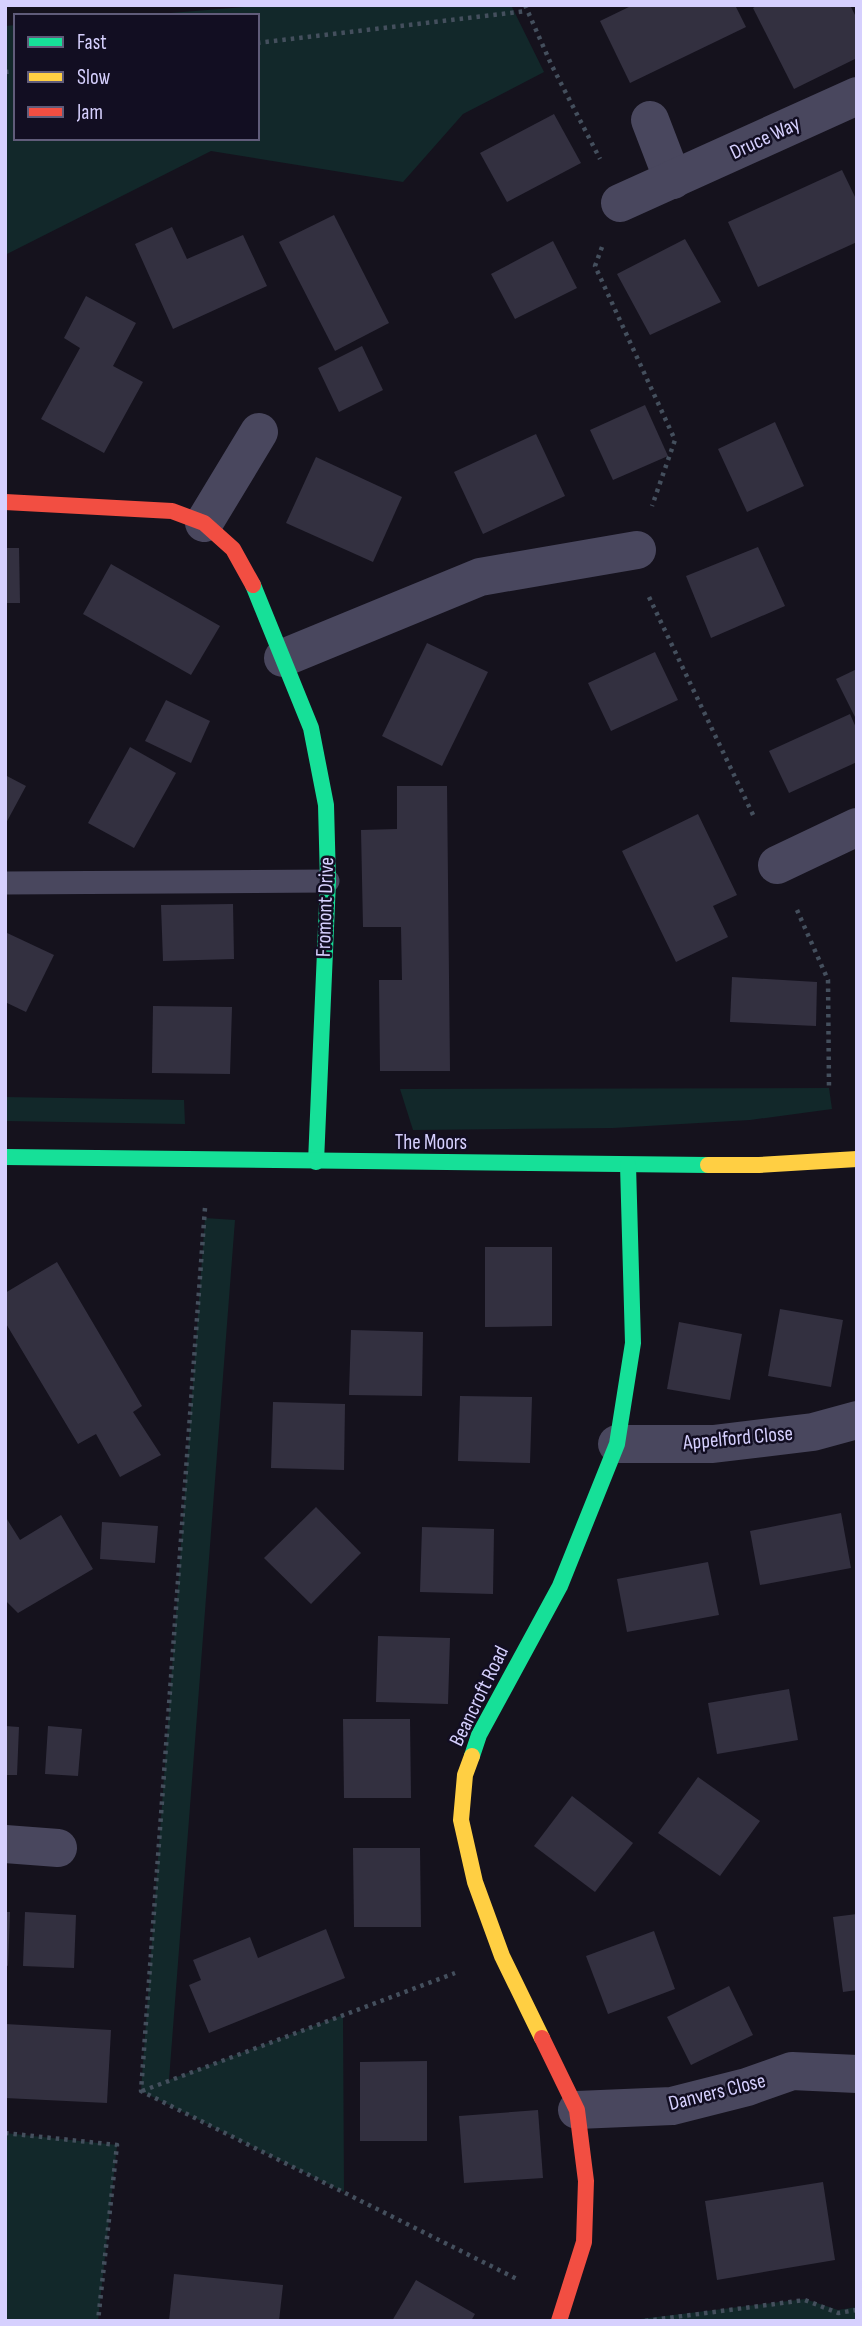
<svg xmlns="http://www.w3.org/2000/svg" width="862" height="2326" font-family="'Sofia Sans Condensed',sans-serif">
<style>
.green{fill:#12282a}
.building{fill:#333040}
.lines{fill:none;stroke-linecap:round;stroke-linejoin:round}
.path{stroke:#444f5d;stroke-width:4.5;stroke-dasharray:3.5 5;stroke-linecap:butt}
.lane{stroke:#49475e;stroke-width:23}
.street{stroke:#49475e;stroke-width:38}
.fast{stroke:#16e098;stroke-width:16}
.slow{stroke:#ffcf43;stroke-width:16}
.jam{stroke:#f24e42;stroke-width:16}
.labels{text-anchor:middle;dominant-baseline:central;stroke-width:5;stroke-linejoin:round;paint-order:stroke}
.street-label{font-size:21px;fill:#d6d0fe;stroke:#120e22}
</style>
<rect width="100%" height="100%" fill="#15121d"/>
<g class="green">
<path d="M 268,5 L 511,5 L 544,72 L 463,114 L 403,182 L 211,151 L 5,255 L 5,26 L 16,25 L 16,138 L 257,138 L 257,16 L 134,16 Z"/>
<path d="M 829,1088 L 832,1109 L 750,1120 L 613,1128 L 413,1130 L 400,1089 Z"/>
<path d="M 5,1097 L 184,1100 L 185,1124 L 5,1121 Z"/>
<path d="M 205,1218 L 235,1220 L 169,2080 L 343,2015 L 344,2192 L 141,2091 Z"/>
<path d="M 5,2133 L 117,2145 L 98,2321 L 5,2321 Z"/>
<path d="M 805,2299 L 838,2310 L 857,2307 L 857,2321 L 624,2321 Z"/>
</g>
<g class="building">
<path d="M 633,5 L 735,5 L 746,27 L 630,83 L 600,21 Z"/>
<path d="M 758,5 L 850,5 L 857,19 L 857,58 L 794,89 L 753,8 Z"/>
<path d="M 554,114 L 581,163 L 507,202 L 480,153 Z"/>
<path d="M 842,170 L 857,201 L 857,242 L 758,287 L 728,222 Z"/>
<path d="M 334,215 L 389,323 L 335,351 L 279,242 Z"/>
<path d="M 172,227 L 187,259 L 243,235 L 267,286 L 173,329 L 135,244 Z"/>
<path d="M 685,239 L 721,302 L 650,335 L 617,274 Z"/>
<path d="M 553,241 L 577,288 L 515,319 L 491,274 Z"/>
<path d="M 86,296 L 136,323 L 113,366 L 143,382 L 104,453 L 41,419 L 80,348 L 64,338 Z"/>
<path d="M 362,346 L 383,390 L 339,412 L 318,368 Z"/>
<path d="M 645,405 L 668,456 L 613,480 L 590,430 Z"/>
<path d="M 775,422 L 804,486 L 747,512 L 718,449 Z"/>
<path d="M 536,434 L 565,496 L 483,534 L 454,472 Z"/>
<path d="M 316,457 L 402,497 L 373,562 L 286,523 Z"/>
<path d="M 758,547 L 785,606 L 711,638 L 686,576 Z"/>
<path d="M 5,548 L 19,548 L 20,603 L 5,603 Z"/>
<path d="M 111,564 L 220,626 L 191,675 L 83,614 Z"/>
<path d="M 427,643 L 488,672 L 442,766 L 382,736 Z"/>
<path d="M 655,652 L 678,700 L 611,731 L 588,683 Z"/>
<path d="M 857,669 L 857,721 L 836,679 Z"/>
<path d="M 166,700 L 210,721 L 191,763 L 145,741 Z"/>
<path d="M 850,714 L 857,730 L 857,762 L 789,793 L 769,751 Z"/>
<path d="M 130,747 L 176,773 L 134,848 L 88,823 Z"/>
<path d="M 5,775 L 26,786 L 5,825 Z"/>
<path d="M 397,786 L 447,786 L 450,1071 L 380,1071 L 379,980 L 402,980 L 401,927 L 363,927 L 361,830 L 397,829 Z"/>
<path d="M 698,814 L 737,895 L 713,906 L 728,937 L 676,962 L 622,851 Z"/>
<path d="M 233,904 L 234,959 L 163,961 L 161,905 Z"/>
<path d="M 5,932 L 54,955 L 26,1012 L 5,1002 Z"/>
<path d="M 732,977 L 817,982 L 816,1026 L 730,1022 Z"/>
<path d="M 153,1006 L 232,1007 L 230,1074 L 152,1073 Z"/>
<path d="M 485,1247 L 552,1247 L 552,1326 L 485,1327 Z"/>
<path d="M 57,1262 L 142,1406 L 133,1412 L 161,1455 L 120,1477 L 96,1434 L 78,1444 L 5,1322 L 5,1293 Z"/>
<path d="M 780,1309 L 843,1320 L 831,1387 L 768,1376 Z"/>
<path d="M 679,1322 L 742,1334 L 730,1400 L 667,1389 Z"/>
<path d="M 351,1330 L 423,1332 L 422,1396 L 349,1395 Z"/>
<path d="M 460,1396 L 532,1397 L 530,1463 L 458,1461 Z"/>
<path d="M 273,1402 L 345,1404 L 344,1470 L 271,1468 Z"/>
<path d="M 316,1507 L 361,1553 L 311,1604 L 264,1558 Z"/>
<path d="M 841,1513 L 851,1568 L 760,1585 L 750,1531 Z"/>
<path d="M 61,1515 L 93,1569 L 18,1613 L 5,1600 L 5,1516 L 20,1540 Z"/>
<path d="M 102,1522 L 158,1526 L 155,1563 L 100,1559 Z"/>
<path d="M 422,1527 L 494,1529 L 493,1594 L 420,1592 Z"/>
<path d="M 708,1562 L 719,1615 L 627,1632 L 617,1579 Z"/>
<path d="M 378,1636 L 450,1638 L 448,1704 L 376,1702 Z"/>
<path d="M 789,1689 L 798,1740 L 717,1754 L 708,1703 Z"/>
<path d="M 343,1719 L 410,1719 L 411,1798 L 344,1798 Z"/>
<path d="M 5,1726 L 19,1727 L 17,1775 L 5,1775 Z"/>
<path d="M 48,1726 L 82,1729 L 78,1776 L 45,1774 Z"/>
<path d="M 698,1777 L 760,1821 L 720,1876 L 658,1833 Z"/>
<path d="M 572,1796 L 633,1843 L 595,1892 L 534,1846 Z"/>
<path d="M 353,1848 L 420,1848 L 421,1927 L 354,1927 Z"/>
<path d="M 5,1912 L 10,1912 L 8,1966 L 5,1965 Z"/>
<path d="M 25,1912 L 76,1915 L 74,1968 L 23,1966 Z"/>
<path d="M 857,1914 L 857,1990 L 843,1992 L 833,1917 Z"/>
<path d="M 326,1929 L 345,1978 L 209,2033 L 189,1985 L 201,1980 L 193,1960 L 250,1937 L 258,1958 Z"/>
<path d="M 654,1931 L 675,1989 L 608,2014 L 586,1956 Z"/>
<path d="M 729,1986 L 753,2035 L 691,2065 L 667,2017 Z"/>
<path d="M 5,2024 L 111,2030 L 107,2103 L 5,2098 Z"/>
<path d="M 427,2061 L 427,2141 L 360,2141 L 360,2062 Z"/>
<path d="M 538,2110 L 543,2178 L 464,2183 L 459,2116 Z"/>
<path d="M 823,2182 L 835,2260 L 717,2280 L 705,2201 Z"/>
<path d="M 174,2274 L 283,2285 L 279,2321 L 169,2321 Z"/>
<path d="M 416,2280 L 475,2314 L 471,2321 L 392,2321 Z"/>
</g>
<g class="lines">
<g class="path">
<path d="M 525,5 L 551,64 L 600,159"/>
<path d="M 257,43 L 527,11"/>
<path d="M 5,72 L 16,71"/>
<path d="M 602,247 L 595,266 L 675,440 L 652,506"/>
<path d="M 649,597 L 755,819"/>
<path d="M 797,910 L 828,980 L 829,1088"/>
<path d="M 205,1208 L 141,2091 L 519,2280"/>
<path d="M 142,2091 L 455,1973"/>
<path d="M 5,2133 L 117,2145 L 98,2321"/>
<path d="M 645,2321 L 805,2300 L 838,2313 L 857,2310"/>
</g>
<path class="lane" d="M 5,883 L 328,881"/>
<g class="street">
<path d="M 650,120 L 673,180"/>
<path d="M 620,203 L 857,96"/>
<path d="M 204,523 L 259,432"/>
<path d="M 283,658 L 480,577 L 637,550"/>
<path d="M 777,865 L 857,827"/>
<path d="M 617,1444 L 713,1444 L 813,1432 L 857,1420"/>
<path d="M 5,1844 L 58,1848"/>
<path d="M 577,2110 L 672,2106 L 747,2087 L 792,2071 L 857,2074"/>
</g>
<g class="fast">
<path d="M 253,585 L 311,728 L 326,805 L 328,881 L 316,1162"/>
<path d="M 5,1157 L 708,1165"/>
<path d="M 472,1756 L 479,1735 L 560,1586 L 617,1444 L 633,1343 L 628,1165"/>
</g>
<g class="slow">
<path d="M 708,1165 L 759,1165 L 857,1159"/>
<path d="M 472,1756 L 465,1775 L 461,1820 L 475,1882 L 502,1956 L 542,2038"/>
</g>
<g class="jam">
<path d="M 5,502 L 172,511 L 204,523 L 233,549 L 253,585"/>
<path d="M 542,2038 L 577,2110 L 586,2181 L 584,2242 L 559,2321"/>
</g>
</g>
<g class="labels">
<g class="street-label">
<text transform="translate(765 138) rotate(-25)">Druce Way</text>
<text transform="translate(325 907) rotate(-88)">Fromont Drive</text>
<text x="431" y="1142">The Moors</text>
<text transform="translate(738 1438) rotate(-5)">Appelford Close</text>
<text transform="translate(479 1696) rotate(-64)">Beancroft Road</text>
<text transform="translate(717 2092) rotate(-14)">Danvers Close</text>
</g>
</g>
<rect width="862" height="2326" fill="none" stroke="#d6d0fe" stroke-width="14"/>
<rect x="14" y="14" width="245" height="126" fill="#120e22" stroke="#605c7a" stroke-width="2"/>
<rect x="28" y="37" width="35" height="10" fill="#16e098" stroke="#605c7a" stroke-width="2"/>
<text x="77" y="49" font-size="21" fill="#d6d0fe">Fast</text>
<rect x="28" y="72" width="35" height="10" fill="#ffcf43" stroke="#605c7a" stroke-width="2"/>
<text x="77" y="84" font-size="21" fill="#d6d0fe">Slow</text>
<rect x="28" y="107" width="35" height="10" fill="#f24e42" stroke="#605c7a" stroke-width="2"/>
<text x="77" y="119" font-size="21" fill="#d6d0fe">Jam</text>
</svg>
